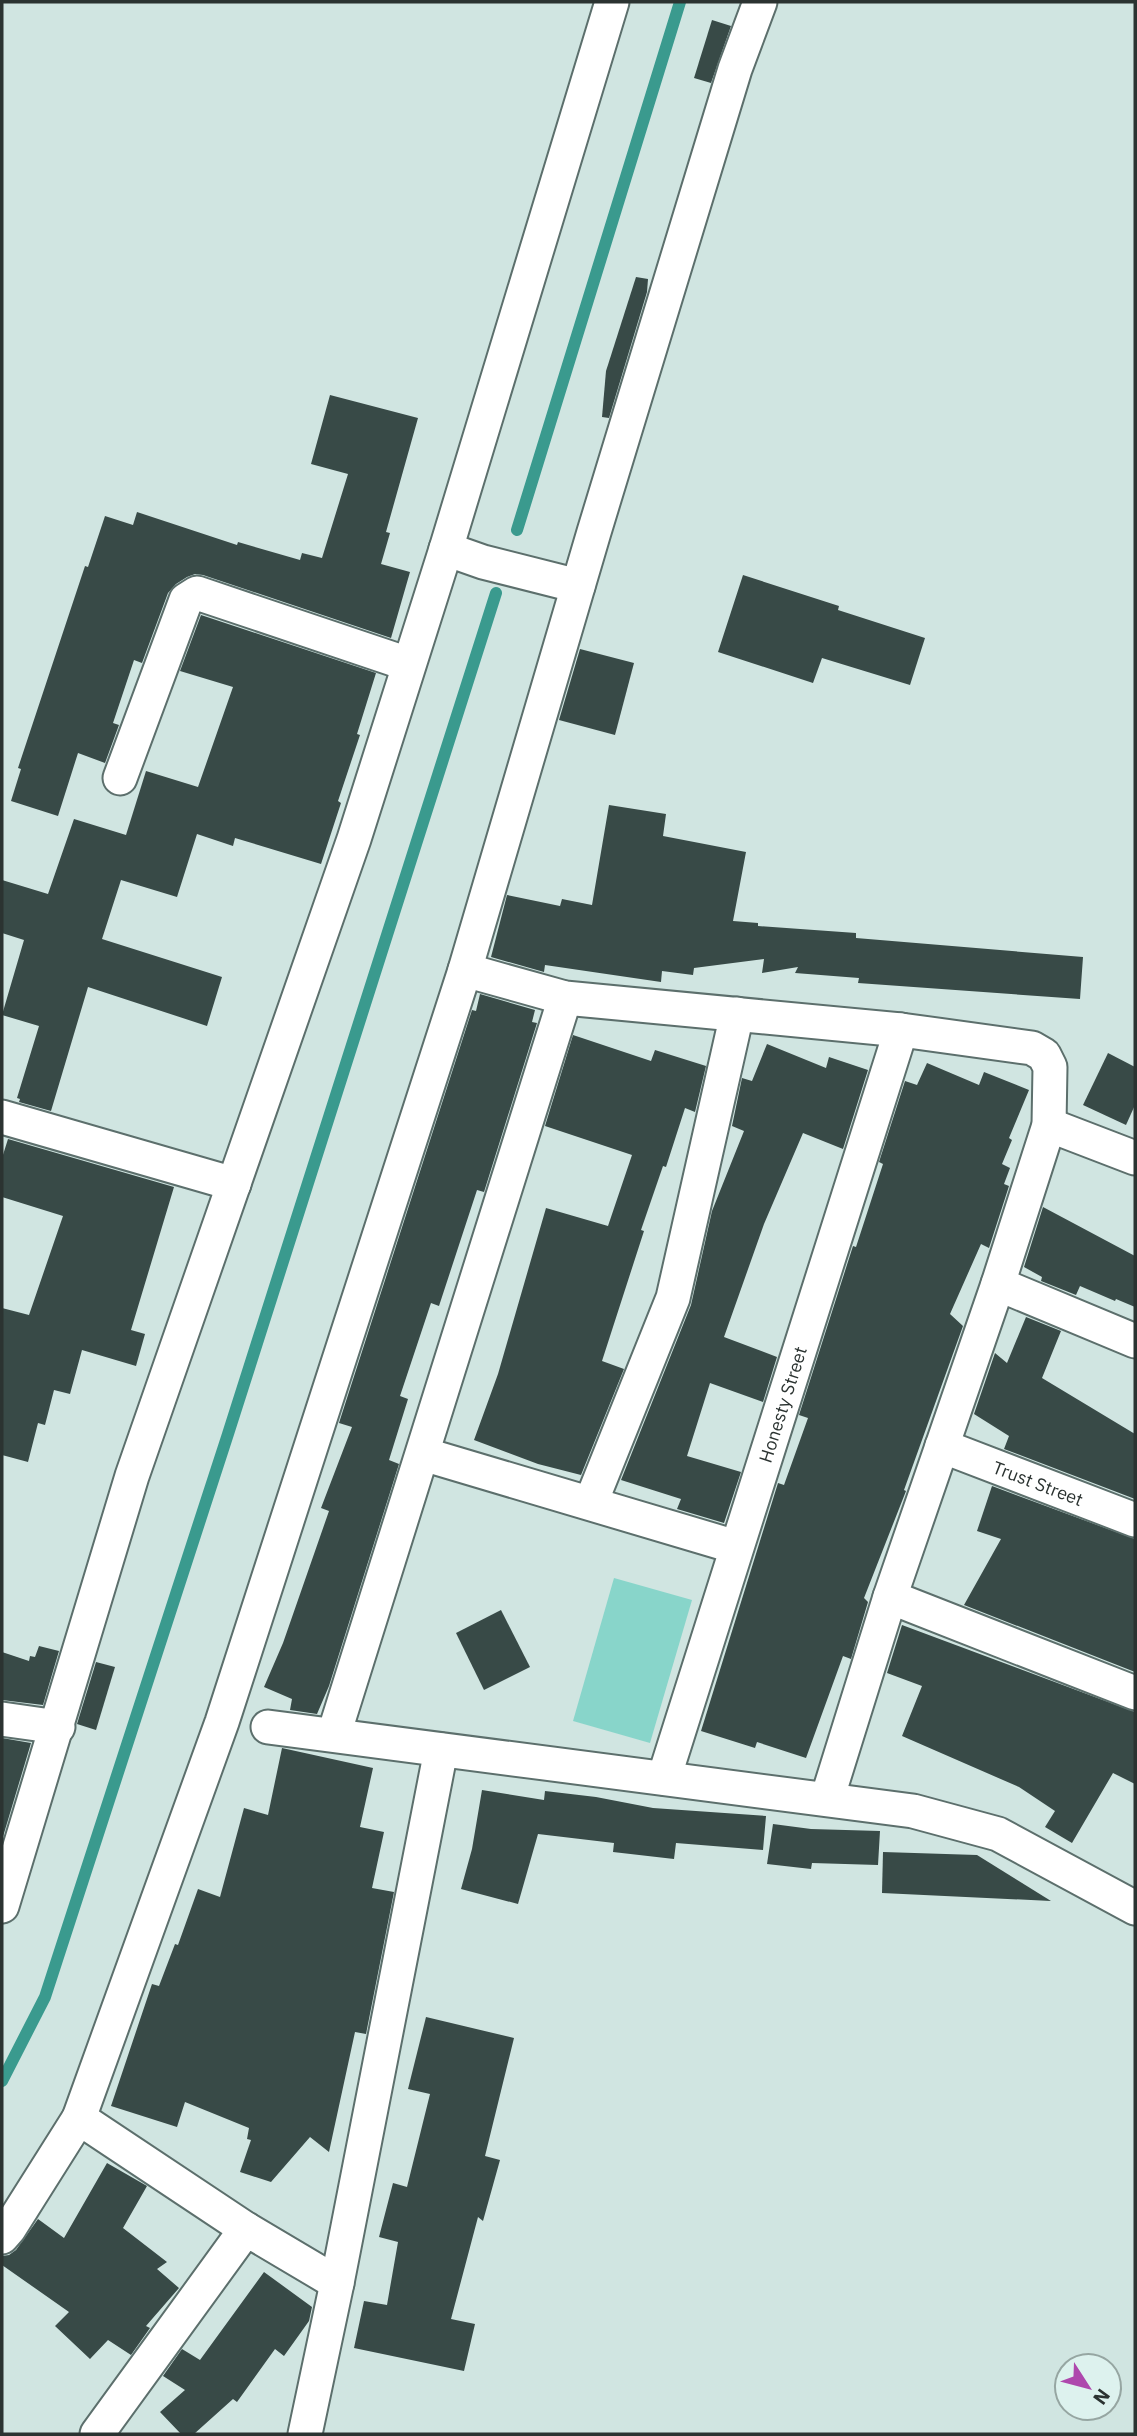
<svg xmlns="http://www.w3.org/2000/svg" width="1137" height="2436" font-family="'IBM Plex Sans',sans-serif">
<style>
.green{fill:#88d5ca}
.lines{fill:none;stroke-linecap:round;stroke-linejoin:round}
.stream{stroke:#3a9a8e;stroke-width:12}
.building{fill:#384a47}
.street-casing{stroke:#5c6f6c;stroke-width:37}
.street{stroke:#fff;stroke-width:33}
.labels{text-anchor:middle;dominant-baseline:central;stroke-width:7;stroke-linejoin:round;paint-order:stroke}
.street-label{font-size:18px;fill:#2b3331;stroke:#ddf2ee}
</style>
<rect width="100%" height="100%" fill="#d0e5e1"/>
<path class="green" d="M 614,1578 L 692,1600 L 650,1743 L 573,1721 Z"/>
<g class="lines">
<g class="stream">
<path d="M 517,530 L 680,2"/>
<path d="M 2,2081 L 45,1997 L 228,1434 L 496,593"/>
</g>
</g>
<g class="building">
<path d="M 712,20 L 731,26 L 711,83 L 694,78 Z"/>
<path d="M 636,277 L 648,279 L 647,292 L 609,418 L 602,417 L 606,371 Z"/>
<path d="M 330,395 L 418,418 L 386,532 L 390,533 L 381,564 L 410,572 L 391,638 L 203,575 L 195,574 L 187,577 L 176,584 L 168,593 L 142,663 L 134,660 L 113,723 L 119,725 L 105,763 L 78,753 L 58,816 L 11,801 L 21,769 L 18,768 L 85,566 L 88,567 L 105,516 L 133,525 L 137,512 L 237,545 L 238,542 L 300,560 L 302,553 L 322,558 L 348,474 L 311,464 Z"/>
<path d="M 743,575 L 839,606 L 838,610 L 925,638 L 910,685 L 822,658 L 813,683 L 718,652 Z"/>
<path d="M 201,615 L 376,673 L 357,734 L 360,735 L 338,801 L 341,803 L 321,864 L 235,838 L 233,846 L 197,834 L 177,897 L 121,880 L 102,939 L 222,977 L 207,1026 L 88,987 L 51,1111 L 19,1102 L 20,1099 L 17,1098 L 39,1026 L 2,1015 L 24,940 L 2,933 L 2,880 L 48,894 L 74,819 L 126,835 L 146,771 L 198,787 L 233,687 L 180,671 Z"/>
<path d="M 580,649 L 634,663 L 615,735 L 559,720 Z"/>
<path d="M 609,805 L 666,814 L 663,836 L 746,852 L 733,921 L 758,923 L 758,926 L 856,933 L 856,938 L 1083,957 L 1080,999 L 858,983 L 859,978 L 795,973 L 798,967 L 762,973 L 764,959 L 694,968 L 693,975 L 662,971 L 661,982 L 545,965 L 544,972 L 491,957 L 507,895 L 560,906 L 562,899 L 592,905 Z"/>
<path d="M 480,994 L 535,1010 L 532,1022 L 537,1023 L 484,1192 L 477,1190 L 439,1306 L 431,1303 L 400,1396 L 408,1399 L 389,1460 L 399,1464 L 329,1686 L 317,1714 L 290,1710 L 292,1699 L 264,1687 L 283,1643 L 329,1511 L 321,1508 L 352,1427 L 339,1423 L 472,1010 L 476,1011 Z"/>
<path d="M 573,1035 L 651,1061 L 655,1050 L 706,1066 L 695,1112 L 685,1108 L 666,1167 L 663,1166 L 641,1230 L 644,1231 L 602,1361 L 624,1369 L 581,1475 L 538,1464 L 474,1440 L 498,1374 L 546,1208 L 608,1226 L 632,1155 L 545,1126 Z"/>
<path d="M 767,1044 L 826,1068 L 829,1057 L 868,1070 L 843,1149 L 803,1133 L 764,1224 L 724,1337 L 777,1357 L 763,1402 L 710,1383 L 687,1456 L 741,1472 L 724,1523 L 677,1509 L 681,1499 L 621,1480 L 691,1305 L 712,1211 L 744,1131 L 732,1126 L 742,1078 L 752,1081 Z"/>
<path d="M 1108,1053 L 1135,1067 L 1135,1105 L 1126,1125 L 1083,1105 Z"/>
<path d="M 927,1063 L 979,1085 L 984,1072 L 1029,1090 L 1009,1138 L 1012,1140 L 1002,1164 L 1010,1168 L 1004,1184 L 1009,1186 L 989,1248 L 981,1244 L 950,1314 L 963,1326 L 904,1490 L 906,1491 L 864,1598 L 868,1602 L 851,1659 L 843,1656 L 806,1758 L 757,1742 L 755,1748 L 701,1731 L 778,1483 L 784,1485 L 808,1418 L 799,1415 L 853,1246 L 856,1247 L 883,1164 L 879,1162 L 905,1081 L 917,1085 Z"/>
<path d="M 8,1139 L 174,1187 L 131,1330 L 145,1334 L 136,1366 L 82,1350 L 70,1394 L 54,1390 L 45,1425 L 38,1423 L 28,1462 L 2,1455 L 2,1308 L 29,1315 L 63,1216 L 2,1197 L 2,1158 Z"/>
<path d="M 1043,1207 L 1135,1256 L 1135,1307 L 1116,1299 L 1115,1301 L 1080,1286 L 1076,1295 L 1041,1281 L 1042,1277 L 1024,1267 Z"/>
<path d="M 1026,1317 L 1061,1331 L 1042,1378 L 1135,1434 L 1135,1499 L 1004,1449 L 1009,1436 L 974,1414 L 995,1353 L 1007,1363 Z"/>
<path d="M 992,1486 L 1135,1539 L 1135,1672 L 964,1605 L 1001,1539 L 977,1531 Z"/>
<path d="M 501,1610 L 530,1667 L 484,1690 L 456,1633 Z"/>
<path d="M 902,1625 L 1135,1712 L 1135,1784 L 1113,1773 L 1072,1843 L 1045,1827 L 1055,1811 L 1019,1787 L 902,1736 L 922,1686 L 887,1673 Z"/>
<path d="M 39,1646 L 59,1651 L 43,1705 L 2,1700 L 2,1652 L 29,1661 L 30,1656 L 35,1657 Z"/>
<path d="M 96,1662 L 115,1667 L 96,1730 L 77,1724 Z"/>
<path d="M 2,1738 L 31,1743 L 2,1840 Z"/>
<path d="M 282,1748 L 373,1768 L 360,1827 L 384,1832 L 372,1888 L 394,1892 L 366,2034 L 355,2032 L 329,2152 L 310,2137 L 271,2182 L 240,2172 L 251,2140 L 247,2139 L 249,2128 L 185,2102 L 177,2127 L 111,2106 L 152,1984 L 159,1986 L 175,1944 L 178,1945 L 198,1889 L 220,1897 L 244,1808 L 268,1815 Z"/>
<path d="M 482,1790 L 544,1800 L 545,1791 L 596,1797 L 653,1808 L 766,1816 L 763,1850 L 676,1843 L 674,1859 L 613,1852 L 614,1843 L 538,1834 L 518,1904 L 461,1889 L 472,1849 Z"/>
<path d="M 773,1824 L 811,1829 L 880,1831 L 878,1865 L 812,1863 L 811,1869 L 767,1864 Z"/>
<path d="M 883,1852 L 977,1855 L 1051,1901 L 882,1893 Z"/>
<path d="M 426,2017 L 514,2038 L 485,2156 L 500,2160 L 483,2221 L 478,2217 L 451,2319 L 475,2324 L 464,2371 L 354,2348 L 364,2301 L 387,2305 L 398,2242 L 379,2237 L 393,2183 L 407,2187 L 430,2094 L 408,2089 Z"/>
<path d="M 107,2163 L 147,2186 L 123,2228 L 167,2262 L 157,2269 L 179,2288 L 146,2326 L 150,2328 L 131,2355 L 108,2340 L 90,2359 L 55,2326 L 69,2312 L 2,2265 L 2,2256 L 9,2255 L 16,2250 L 38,2219 L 64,2238 Z"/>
<path d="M 264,2272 L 312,2307 L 309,2321 L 284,2356 L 275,2349 L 237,2402 L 233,2399 L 194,2434 L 181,2434 L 160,2412 L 185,2390 L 163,2376 L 182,2349 L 200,2360 Z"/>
</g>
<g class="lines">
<defs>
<g id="street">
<path d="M 446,549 L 483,562 L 578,586"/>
<path d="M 120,778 L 186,600 L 197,593 L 408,664"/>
<path d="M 465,970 L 565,998 L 901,1030 L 1032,1048 L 1044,1055 L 1050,1067 L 1049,1125 L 998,1284 L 890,1597 L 827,1799"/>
<path d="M 2,1117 L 234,1184"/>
<path d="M 1049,1125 L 1135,1158"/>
<path d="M 998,1284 L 1135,1341"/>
<path id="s1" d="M 942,1446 L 1135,1520"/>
<path d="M 423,1454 L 736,1547"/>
<path d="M 591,1502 L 673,1298 L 737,1014"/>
<path d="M 890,1597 L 1135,1693"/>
<path d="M 2,1719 L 58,1727"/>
<path d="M 268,1727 L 913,1811 L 998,1834 L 1135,1908"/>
<path d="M 334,1734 L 565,998"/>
<path id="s2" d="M 664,1778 L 901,1030"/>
<path d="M 2,1906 L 132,1476 L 354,839 L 446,549 L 612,2"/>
<path d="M 79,2118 L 246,2229"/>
<path d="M 2,2237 L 9,2229 L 79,2118 L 222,1722 L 465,970 L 594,532 L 735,69 L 760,2"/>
<path d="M 97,2434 L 246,2229 L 337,2283"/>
<path d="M 305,2434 L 337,2283 L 441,1750"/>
</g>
</defs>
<use href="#street" class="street-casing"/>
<use href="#street" class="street"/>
</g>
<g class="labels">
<g class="street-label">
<text stroke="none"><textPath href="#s2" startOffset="392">Honesty Street</textPath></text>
<text stroke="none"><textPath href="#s1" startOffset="103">Trust Street</textPath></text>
</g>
</g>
<rect width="1137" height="2436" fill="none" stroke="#2b3331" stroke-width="7"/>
<g transform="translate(1088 2387) rotate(126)"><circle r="33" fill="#ddf2ee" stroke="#96a6a2" stroke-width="2"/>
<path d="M0-5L12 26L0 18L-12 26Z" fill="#ae48ad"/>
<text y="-10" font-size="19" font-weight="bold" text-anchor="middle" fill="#2b3331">N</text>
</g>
</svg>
